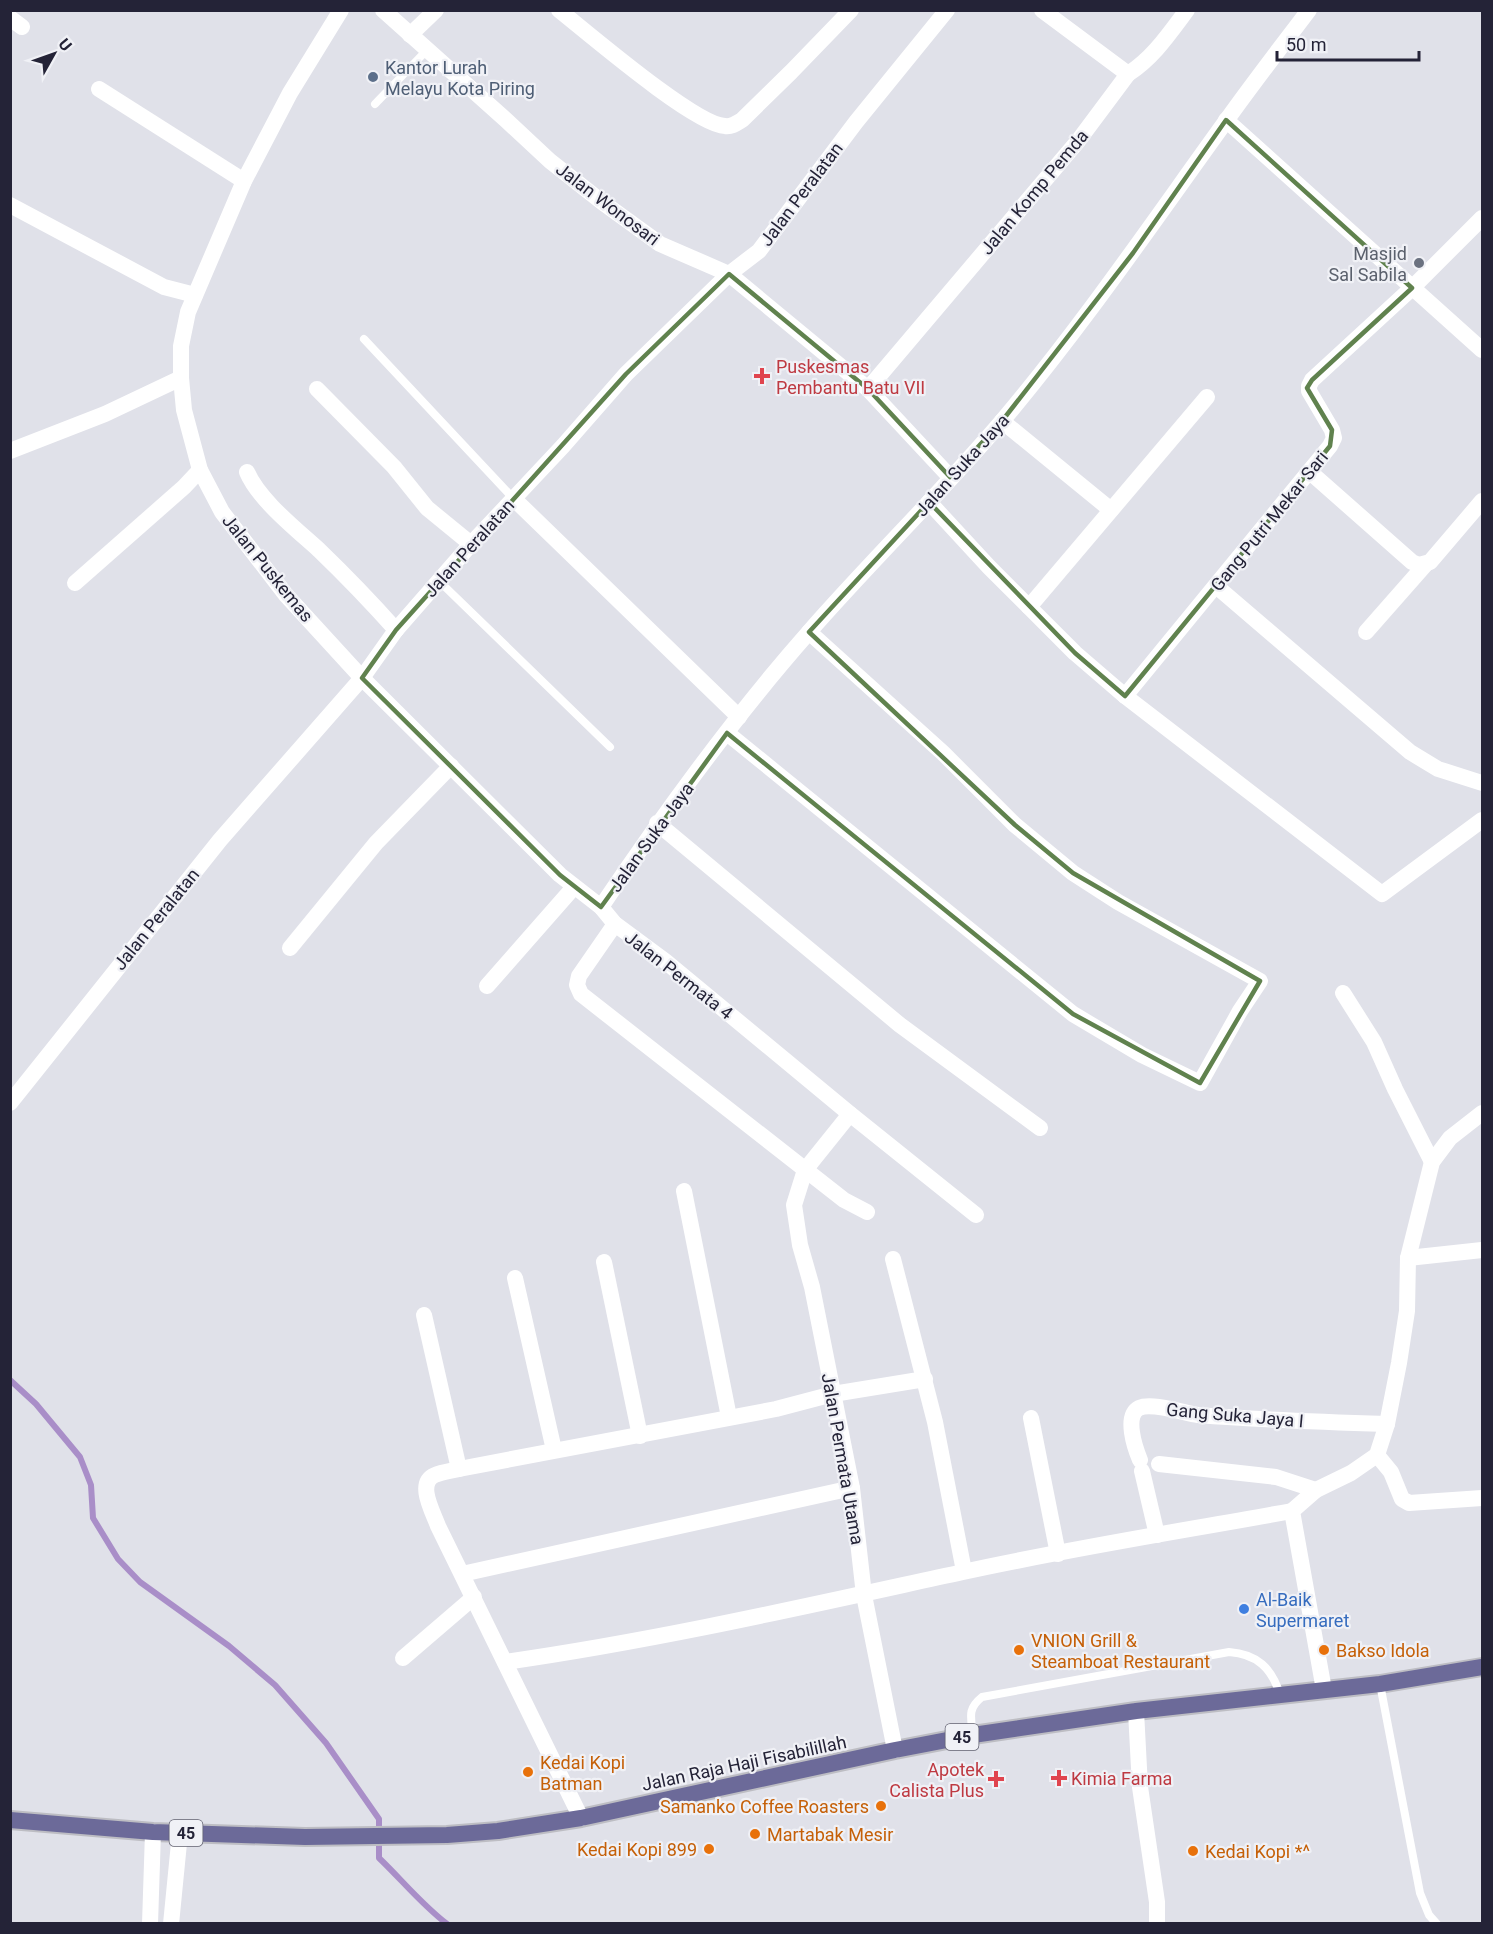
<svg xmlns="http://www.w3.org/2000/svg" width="1493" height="1934" font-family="Roboto,sans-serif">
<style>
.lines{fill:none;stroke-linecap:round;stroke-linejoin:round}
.stream{stroke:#a98ec8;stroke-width:6}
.primary-casing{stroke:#bdbdc3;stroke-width:20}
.service{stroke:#fff;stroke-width:8}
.minor{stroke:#fff;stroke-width:16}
.tertiary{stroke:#fff;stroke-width:16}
.primary{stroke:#6c6a99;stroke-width:16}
.marked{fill:none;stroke:#60824e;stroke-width:4.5;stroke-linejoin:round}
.service-dot{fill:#5c6f8a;stroke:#f0f1f6;stroke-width:2}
.worship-dot{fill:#6b7280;stroke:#f0f1f6;stroke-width:2}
.health-dot{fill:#e0444e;stroke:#f0f1f6;stroke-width:2}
.shop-dot{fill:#3f7fe0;stroke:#f0f1f6;stroke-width:2}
.food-dot{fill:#e8710a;stroke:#f0f1f6;stroke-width:2}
.labels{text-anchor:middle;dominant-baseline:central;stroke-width:4.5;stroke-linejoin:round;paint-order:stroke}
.shield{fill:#f0f1f6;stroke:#616170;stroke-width:1.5}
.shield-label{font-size:16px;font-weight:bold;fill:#242337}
.service-label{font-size:18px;fill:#4e5e75;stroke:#f0f1f6;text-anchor:start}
.street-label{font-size:18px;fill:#242337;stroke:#f0f1f6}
.worship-label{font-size:18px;fill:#5b616d;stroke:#f0f1f6;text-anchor:end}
.health-label{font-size:18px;fill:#be3a42;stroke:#f0f1f6;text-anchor:start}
.shop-label{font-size:18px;fill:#366cbe;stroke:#f0f1f6;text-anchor:start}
.food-label{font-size:18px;fill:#c56008;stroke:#f0f1f6;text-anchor:start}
</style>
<rect width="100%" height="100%" fill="#e0e1e9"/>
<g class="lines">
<path class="stream" d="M 10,1380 L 36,1404 L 80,1457 L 91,1485 L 93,1518 L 118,1559 L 140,1582 L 229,1646 L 275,1685 L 326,1743 L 379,1819 L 379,1858 C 402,1880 421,1904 447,1924"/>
<defs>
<path id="primary" d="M 10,1820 L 153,1832 L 305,1837 L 447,1835 L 498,1831 L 581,1818 L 895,1750 L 973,1735 L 1136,1711 L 1380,1684 L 1482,1667"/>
</defs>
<use href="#primary" class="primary-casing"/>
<g class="service">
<path d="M 375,104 L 427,50"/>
<path d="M 364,339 L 513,498"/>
<path d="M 439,581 L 610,747"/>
<path d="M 1380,1684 L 1420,1893 L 1429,1915 L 1437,1924"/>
<path d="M 973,1735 C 971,1717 967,1709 982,1697 L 1229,1652 C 1257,1654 1272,1668 1280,1695"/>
</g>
<g class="minor">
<path d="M 559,10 C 588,33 695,125 725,126 C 732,127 737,123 742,120 L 791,72 L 851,10"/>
<path d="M 10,18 L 22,27"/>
<path d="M 410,35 L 436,10"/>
<path d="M 1128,74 C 1153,58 1169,34 1187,10"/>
<path d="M 99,89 L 244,181"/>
<path d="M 1226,120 L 1482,350"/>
<path d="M 10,205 L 164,287 L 195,295"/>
<path d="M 729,274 L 868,389 L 950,477"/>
<path d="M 317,389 L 394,467 L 427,508 L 471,544"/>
<path d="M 868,389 L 1078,141 L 1128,74 L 1042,10"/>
<path d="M 1002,421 L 1111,510"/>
<path d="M 10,451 L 105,414 L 181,378"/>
<path d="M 247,472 C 259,500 296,529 319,550 C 346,576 371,602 396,630"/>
<path d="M 1310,472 L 1412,562 L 1419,565 L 1430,562 L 1482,501"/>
<path d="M 513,498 L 739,717"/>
<path d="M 929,502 L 989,567 L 1075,653 L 1125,696 L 1382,894 L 1482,820"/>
<path d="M 75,583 L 184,487 L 200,470"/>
<path d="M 1216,586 L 1410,752 L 1438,769 L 1482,783"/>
<path d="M 1029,607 L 1207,397"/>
<path d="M 1366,632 L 1425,565"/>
<path d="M 362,678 L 560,875 L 601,907 L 615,924 L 665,961 L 850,1114 L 976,1215"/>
<path d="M 1125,696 L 1330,446 L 1334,438 L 1332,430 L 1309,391 L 1309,386 L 1312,380 L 1412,288 L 1482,218"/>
<path d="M 727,733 L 1073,1014 L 1142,1055 L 1200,1083 L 1240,1011 L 1260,981 L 1118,902 L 1073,873 L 1015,825 L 943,753 L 809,632"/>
<path d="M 657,823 L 900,1025 L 1040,1128"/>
<path d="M 601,907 C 665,812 733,718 809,632 C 872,560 941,493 1003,420 C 1083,325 1153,222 1226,121 C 1253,83 1281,47 1309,10"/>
<path d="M 615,924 L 579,976 L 577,985 L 581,994 L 844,1200 L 867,1212"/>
<path d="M 290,948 L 376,843 L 451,766"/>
<path d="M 487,986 L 574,887"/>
<path d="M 1343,993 L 1374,1042 L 1395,1089 L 1432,1162"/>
<path d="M 850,1114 L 805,1170 L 794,1205 L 800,1245 L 812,1287 L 852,1488 L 864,1595 L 895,1750"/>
<path d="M 684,1191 L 729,1417"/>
<path d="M 1408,1258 L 1482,1250"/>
<path d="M 893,1259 L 935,1422 L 964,1571"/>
<path d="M 604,1262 L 640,1436"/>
<path d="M 515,1278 L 554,1450"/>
<path d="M 424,1315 L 459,1469"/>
<path d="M 1031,1418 L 1058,1554"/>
<path d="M 1377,1455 L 1391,1472 L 1402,1499 L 1409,1503 L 1482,1498"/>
<path d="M 1140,1460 C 1135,1448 1124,1416 1139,1408 C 1152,1402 1184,1413 1198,1415 C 1261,1420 1324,1422 1387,1424"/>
<path d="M 1159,1464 L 1276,1477 L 1316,1490"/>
<path d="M 1142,1471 L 1157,1535"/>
<path d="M 462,1574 L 852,1488"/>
<path d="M 403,1658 L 474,1597"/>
<path d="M 505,1662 C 659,1640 811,1605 963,1572 C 1072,1548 1182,1531 1292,1511"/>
<path d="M 1324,1690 L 1292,1511 L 1316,1490 L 1351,1473 L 1377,1455 L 1387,1424 L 1399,1363 L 1407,1311 L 1408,1258 L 1432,1162 L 1450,1138 L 1482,1113"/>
<path d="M 581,1818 L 438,1526 C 433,1512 416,1483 435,1475 C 442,1472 451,1471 459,1469 L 776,1409 L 833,1394 L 925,1379"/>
<path d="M 150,1924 L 153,1832"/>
<path d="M 171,1924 L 180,1833"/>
</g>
<g class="tertiary">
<path d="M 341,10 L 290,93 L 244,181 L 188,312 L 181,346 L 181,378 L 184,410 L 200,470 L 222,512 L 286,595 L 362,678"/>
<path d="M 383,10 L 506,120 L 550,161 L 602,202 L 660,244 L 729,274"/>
<path d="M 10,1103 L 220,840 L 362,678 L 396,630 L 471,544 L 563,446 L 626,374 L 729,274 L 759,251 L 856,122 L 947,10"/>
<path d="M 1136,1711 L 1140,1787 L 1157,1902 L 1157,1924"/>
</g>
<use href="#primary" class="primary"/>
</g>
<path class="marked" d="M 1226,120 L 1412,288 L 1312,380 L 1307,388 L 1332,430 L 1330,446 L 1125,696 L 1075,653 L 929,502 L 809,632 L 1015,825 L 1073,873 L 1260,981 L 1200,1083 L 1073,1014 L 727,733 L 601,907 L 560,875 L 362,678 L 396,630 L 626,374 L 729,274 L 868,389 L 950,477 L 1002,421 L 1133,253 Z"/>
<circle class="service-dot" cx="373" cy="77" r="6"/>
<circle class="worship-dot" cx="1419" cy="263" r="6"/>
<g class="health-dot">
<path d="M759 367h6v6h6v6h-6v6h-6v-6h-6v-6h6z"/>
<path d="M1056 1769h6v6h6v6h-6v6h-6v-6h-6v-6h6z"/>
<path d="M993 1770h6v6h6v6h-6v6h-6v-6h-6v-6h6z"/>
</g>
<circle class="shop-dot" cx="1244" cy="1609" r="6"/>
<g class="food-dot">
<circle cx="1019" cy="1650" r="6"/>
<circle cx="1324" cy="1650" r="6"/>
<circle cx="528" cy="1772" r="6"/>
<circle cx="881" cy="1806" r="6"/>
<circle cx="755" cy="1834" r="6"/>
<circle cx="709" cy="1849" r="6"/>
<circle cx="1193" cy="1851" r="6"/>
</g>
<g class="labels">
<g class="shield">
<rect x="945.5" y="1724" width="33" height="26" rx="4.5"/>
<rect x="169.5" y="1820" width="33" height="26" rx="4.5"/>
</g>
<g class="shield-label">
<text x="962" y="1737">45</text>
<text x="186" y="1833">45</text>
</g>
<g class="service-label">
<text x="385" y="67">Kantor Lurah<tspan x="385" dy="21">Melayu Kota Piring</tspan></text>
</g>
<g class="street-label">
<text transform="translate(1034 192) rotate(-50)">Jalan Komp Pemda</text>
<text transform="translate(801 194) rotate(-53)">Jalan Peralatan</text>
<text transform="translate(608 204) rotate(37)">Jalan Wonosari</text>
<text transform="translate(962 465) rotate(-48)">Jalan Suka Jaya</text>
<text transform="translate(1269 521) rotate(-51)">Gang Putri Mekar Sari</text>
<text transform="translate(469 548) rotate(-48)">Jalan Peralatan</text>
<text transform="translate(268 568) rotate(51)">Jalan Puskemas</text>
<text transform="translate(651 837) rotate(-54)">Jalan Suka Jaya</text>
<text transform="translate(156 919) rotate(-51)">Jalan Peralatan</text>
<text transform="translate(679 975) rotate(38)">Jalan Permata 4</text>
<text transform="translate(1235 1415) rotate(5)">Gang Suka Jaya I</text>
<text transform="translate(843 1459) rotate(80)">Jalan Permata Utama</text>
<text transform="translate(744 1763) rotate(-12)">Jalan Raja Haji Fisabilillah</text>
</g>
<g class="worship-label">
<text x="1407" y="253">Masjid<tspan x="1407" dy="21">Sal Sabila</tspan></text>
</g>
<g class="health-label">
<text x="776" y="366">Puskesmas<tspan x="776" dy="21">Pembantu Batu VII</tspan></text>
<text x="984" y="1769" text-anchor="end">Apotek<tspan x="984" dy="21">Calista Plus</tspan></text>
<text x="1071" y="1778">Kimia Farma</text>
</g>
<g class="shop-label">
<text x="1256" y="1599">Al-Baik<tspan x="1256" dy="21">Supermaret</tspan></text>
</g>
<g class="food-label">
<text x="1031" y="1640">VNION Grill &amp;<tspan x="1031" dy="21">Steamboat Restaurant</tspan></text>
<text x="1336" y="1650">Bakso Idola</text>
<text x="540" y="1762">Kedai Kopi<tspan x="540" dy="21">Batman</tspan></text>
<text x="869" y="1806" text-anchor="end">Samanko Coffee Roasters</text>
<text x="767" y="1834">Martabak Mesir</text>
<text x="697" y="1849" text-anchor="end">Kedai Kopi 899</text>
<text x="1205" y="1851">Kedai Kopi *^</text>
</g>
</g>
<rect width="1493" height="1934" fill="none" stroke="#242337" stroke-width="24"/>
<g transform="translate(54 54) rotate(50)" stroke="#f0f1f6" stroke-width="4.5" paint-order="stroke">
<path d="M0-4.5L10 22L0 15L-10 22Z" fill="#242337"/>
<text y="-9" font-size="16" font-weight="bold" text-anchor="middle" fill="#242337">U</text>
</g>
<path d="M1277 51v9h142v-9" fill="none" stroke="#242337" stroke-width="3"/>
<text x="1286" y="51" font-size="18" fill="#242337" stroke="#f0f1f6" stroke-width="4.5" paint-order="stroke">50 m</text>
</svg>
